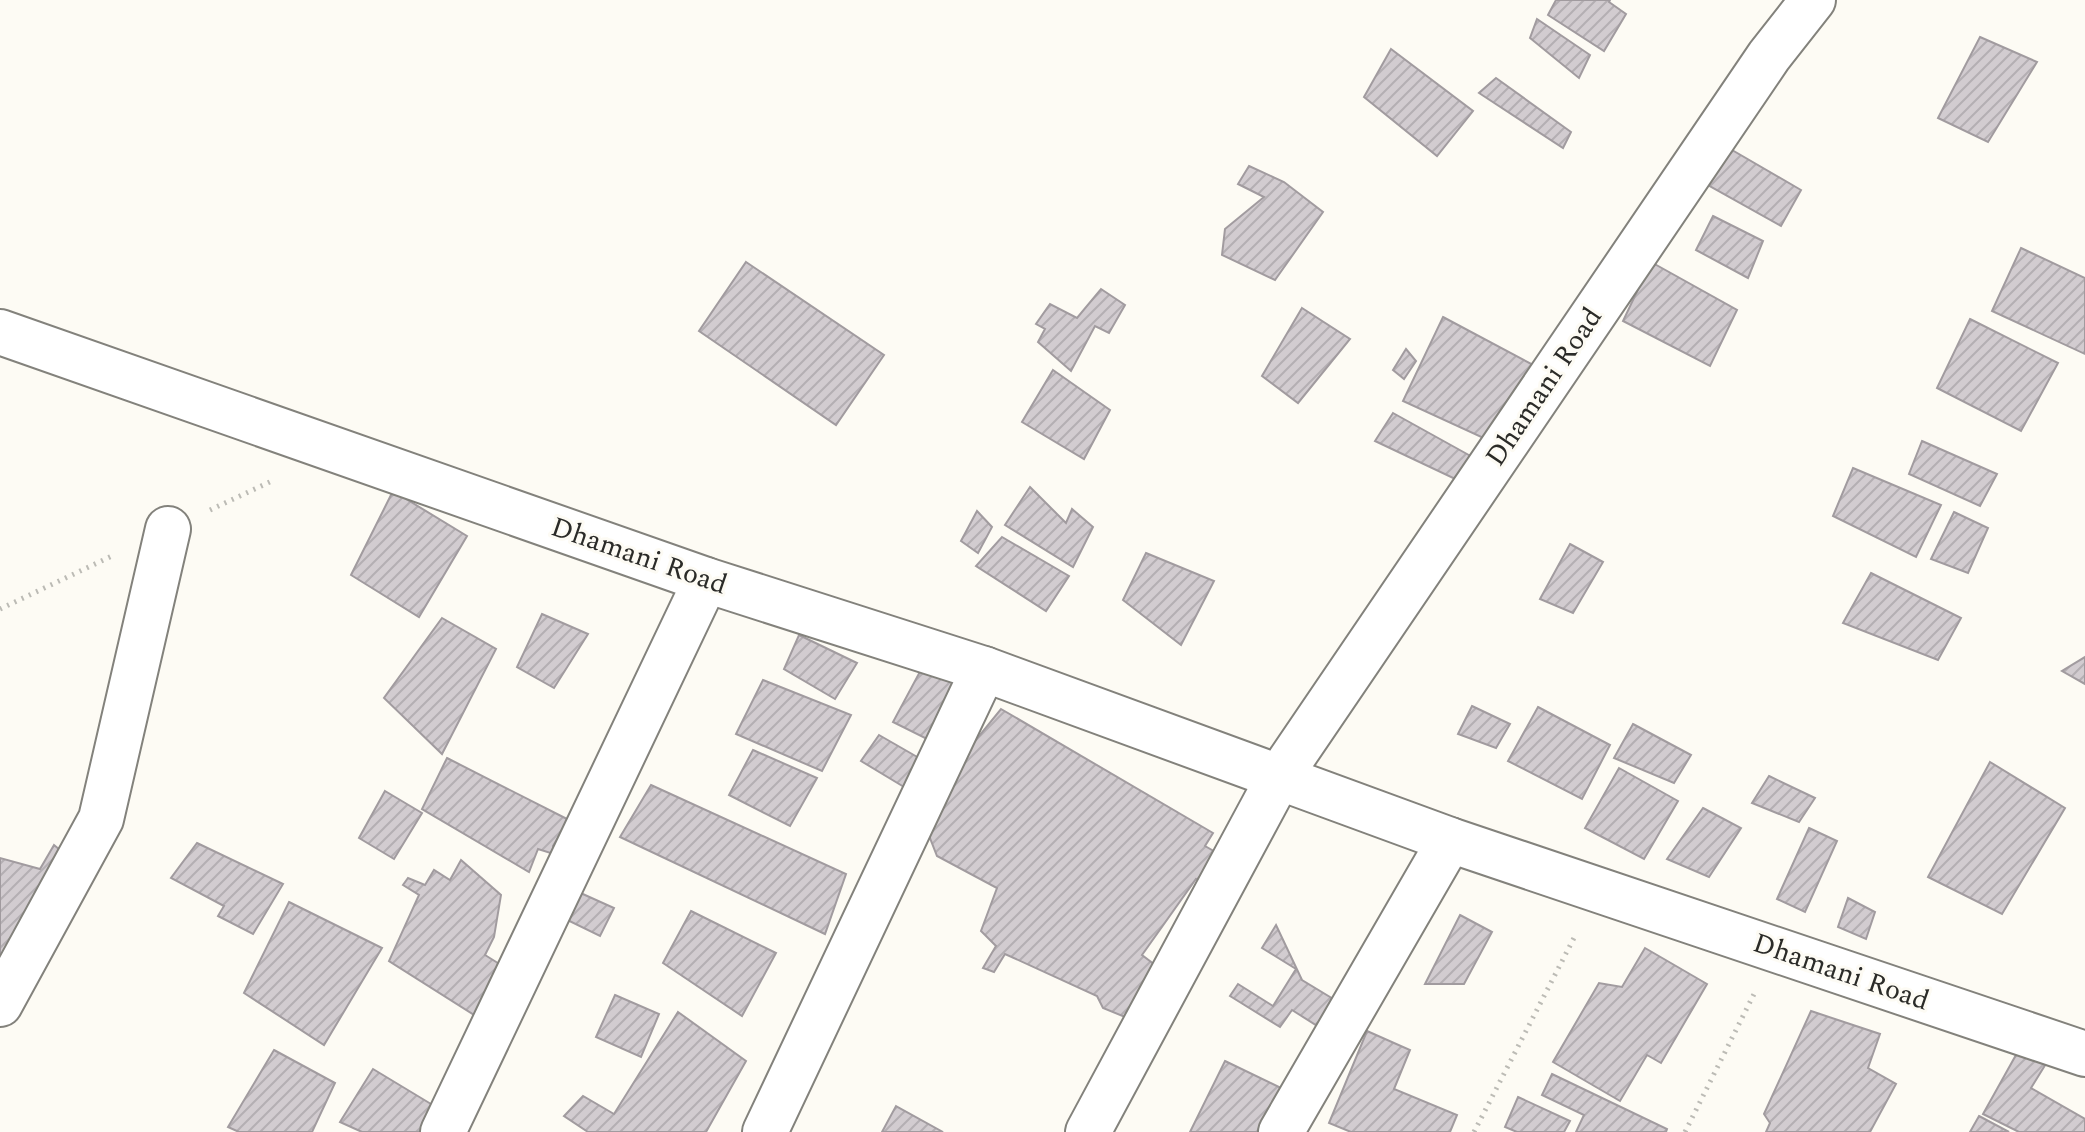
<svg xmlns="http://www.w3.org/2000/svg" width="2085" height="1132" font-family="Spectral,serif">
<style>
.building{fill:url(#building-hatch);stroke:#a19b9f;stroke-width:2}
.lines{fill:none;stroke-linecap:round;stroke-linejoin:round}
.minor-casing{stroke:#83827c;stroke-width:48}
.secondary-casing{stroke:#83827c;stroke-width:48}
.path{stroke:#bcbbb5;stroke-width:5;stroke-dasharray:2 6;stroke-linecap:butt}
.minor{stroke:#fff;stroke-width:44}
.secondary{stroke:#fff;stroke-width:44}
.labels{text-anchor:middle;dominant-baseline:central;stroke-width:6;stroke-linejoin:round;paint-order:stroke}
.street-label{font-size:28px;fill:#2b2b28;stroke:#fdfbf4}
</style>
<defs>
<pattern id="building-hatch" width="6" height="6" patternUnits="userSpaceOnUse" patternTransform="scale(2)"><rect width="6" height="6" fill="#d2ccd0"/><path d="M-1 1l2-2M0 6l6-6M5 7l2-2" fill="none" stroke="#b4afb3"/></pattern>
</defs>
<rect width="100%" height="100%" fill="#fdfbf4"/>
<g class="building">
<path d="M 1556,0 L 1610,0 L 1609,2 L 1626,14 L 1604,51 L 1548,15 Z"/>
<path d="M 1537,19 L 1590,55 L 1579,78 L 1530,38 Z"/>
<path d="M 1980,37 L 2037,62 L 1988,142 L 1938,118 Z"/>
<path d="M 1391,49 L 1473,111 L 1437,156 L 1364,97 Z"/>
<path d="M 1496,78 L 1571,132 L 1563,148 L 1479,93 Z"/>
<path d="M 1720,143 L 1801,190 L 1781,226 L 1699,180 Z"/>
<path d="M 1249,166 L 1284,182 L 1323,212 L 1275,280 L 1222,255 L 1225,229 L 1264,197 L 1238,184 Z"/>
<path d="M 1713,216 L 1763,241 L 1748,278 L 1696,250 Z"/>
<path d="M 2021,248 L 2085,278 L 2085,354 L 1992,311 Z"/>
<path d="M 746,262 L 884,355 L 836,425 L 699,331 Z"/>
<path d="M 1651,262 L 1737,310 L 1710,366 L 1623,321 Z"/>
<path d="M 1101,289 L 1125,305 L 1109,333 L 1095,326 L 1071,371 L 1038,342 L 1045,329 L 1036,324 L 1050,304 L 1077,318 Z"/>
<path d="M 1302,308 L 1350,339 L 1298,403 L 1262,376 Z"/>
<path d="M 1443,317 L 1535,366 L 1490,441 L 1403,401 Z"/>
<path d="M 1970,319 L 2058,363 L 2021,431 L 1937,388 Z"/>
<path d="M 1406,349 L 1416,361 L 1404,379 L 1393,370 Z"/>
<path d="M 1053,370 L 1110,410 L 1084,459 L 1022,422 Z"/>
<path d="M 1393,413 L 1485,464 L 1470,486 L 1375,441 Z"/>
<path d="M 1922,441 L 1997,474 L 1980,506 L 1909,474 Z"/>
<path d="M 1853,468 L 1941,505 L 1916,557 L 1833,516 Z"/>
<path d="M 1030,487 L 1066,523 L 1072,509 L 1093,527 L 1073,567 L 1005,525 Z"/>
<path d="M 393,491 L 467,536 L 419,617 L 351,575 Z"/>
<path d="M 977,511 L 992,527 L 978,553 L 961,541 Z"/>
<path d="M 1954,512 L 1988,528 L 1968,573 L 1931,559 Z"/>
<path d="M 1002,537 L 1069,576 L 1046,611 L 976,566 Z"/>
<path d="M 1570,544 L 1603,562 L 1573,613 L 1540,599 Z"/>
<path d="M 1146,553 L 1214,581 L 1181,645 L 1123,600 Z"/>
<path d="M 1871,573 L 1961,618 L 1938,660 L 1843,623 Z"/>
<path d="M 542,614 L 588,634 L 554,688 L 517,667 Z"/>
<path d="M 442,618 L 496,649 L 442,754 L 384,698 Z"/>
<path d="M 799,635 L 857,663 L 835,699 L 784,669 Z"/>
<path d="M 2085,657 L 2085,684 L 2062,671 Z"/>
<path d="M 923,666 L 961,683 L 927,739 L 893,722 Z"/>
<path d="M 763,680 L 851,715 L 822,771 L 736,734 Z"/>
<path d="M 1472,706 L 1510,724 L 1496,748 L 1458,734 Z"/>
<path d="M 1538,707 L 1610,745 L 1582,799 L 1508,761 Z"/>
<path d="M 1001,709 L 1213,833 L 1205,846 L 1224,857 L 1212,883 L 1196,879 L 1142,955 L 1163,971 L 1130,1019 L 1103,1008 L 1097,996 L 1005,954 L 994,972 L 983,968 L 996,946 L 981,931 L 997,888 L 937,856 L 919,810 Z"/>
<path d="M 1633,724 L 1691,755 L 1674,783 L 1614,758 Z"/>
<path d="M 879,735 L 926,762 L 909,790 L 861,761 Z"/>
<path d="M 753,750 L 817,778 L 790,826 L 729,795 Z"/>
<path d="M 447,758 L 569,820 L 553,846 L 560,856 L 538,849 L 529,872 L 422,809 Z"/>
<path d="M 1990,762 L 2065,808 L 2002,914 L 1928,877 Z"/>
<path d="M 1619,768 L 1678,801 L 1644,859 L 1585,828 Z"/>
<path d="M 1769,776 L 1815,798 L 1799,822 L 1752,803 Z"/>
<path d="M 651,785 L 846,874 L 825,934 L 620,837 Z"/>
<path d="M 385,791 L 422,813 L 394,859 L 359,838 Z"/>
<path d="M 1703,808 L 1741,828 L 1709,877 L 1667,859 Z"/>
<path d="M 1809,828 L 1837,841 L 1805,912 L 1777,899 Z"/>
<path d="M 197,843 L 283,884 L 253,934 L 218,916 L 224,906 L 171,878 Z"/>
<path d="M 54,845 L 85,871 L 39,963 L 0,956 L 0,858 L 40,869 Z"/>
<path d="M 461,860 L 501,895 L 494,937 L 485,955 L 509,970 L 482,1020 L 389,961 L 419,895 L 403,885 L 408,878 L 425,885 L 434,870 L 450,880 Z"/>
<path d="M 565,886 L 614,908 L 600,936 L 551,912 Z"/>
<path d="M 1848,898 L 1875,912 L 1866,939 L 1838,927 Z"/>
<path d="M 289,902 L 382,948 L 324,1045 L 244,993 Z"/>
<path d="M 691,911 L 776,953 L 742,1016 L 663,963 Z"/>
<path d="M 1460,915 L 1492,932 L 1464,984 L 1425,984 Z"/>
<path d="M 1276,925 L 1302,980 L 1335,1000 L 1319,1027 L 1292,1010 L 1280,1027 L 1230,996 L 1238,984 L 1273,1006 L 1296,969 L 1262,948 Z"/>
<path d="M 1645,948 L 1707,984 L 1661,1063 L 1647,1055 L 1620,1101 L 1553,1062 L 1599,983 L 1622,987 Z"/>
<path d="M 615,995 L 659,1014 L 641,1057 L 596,1037 Z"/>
<path d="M 1811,1011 L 1880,1034 L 1868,1068 L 1896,1084 L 1870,1132 L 1766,1132 L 1770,1123 L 1764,1114 Z"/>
<path d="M 678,1012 L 746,1061 L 706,1132 L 588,1132 L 564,1116 L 583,1096 L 614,1114 Z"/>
<path d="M 1367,1031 L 1410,1050 L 1394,1089 L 1457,1115 L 1450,1132 L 1351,1132 L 1329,1123 Z"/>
<path d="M 2021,1046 L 2047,1062 L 2031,1088 L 2085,1119 L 2085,1132 L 2019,1132 L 1983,1114 Z"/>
<path d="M 274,1050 L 335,1083 L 312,1132 L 239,1132 L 228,1127 Z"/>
<path d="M 1225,1061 L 1281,1088 L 1259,1132 L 1190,1132 Z"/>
<path d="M 373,1069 L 436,1107 L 423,1132 L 362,1132 L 340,1122 Z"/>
<path d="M 1552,1074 L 1667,1129 L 1666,1132 L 1576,1132 L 1584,1115 L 1542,1095 Z"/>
<path d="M 1518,1097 L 1570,1121 L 1564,1132 L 1517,1132 L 1505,1127 Z"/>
<path d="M 896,1106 L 943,1132 L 882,1132 Z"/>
<path d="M 1979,1116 L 2009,1132 L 1970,1132 Z"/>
</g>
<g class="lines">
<defs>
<g id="minor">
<path d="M 0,1004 L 101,819 L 168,529"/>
<path d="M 443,1132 L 706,580"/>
<path d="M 765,1132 L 984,669"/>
<path d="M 1088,1132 L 1279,777"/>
<path d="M 1281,1132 L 1450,840"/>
</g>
<g id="secondary">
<path d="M 0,332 L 706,580 L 984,669 L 1450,840 L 2085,1054"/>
<path d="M 1279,777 L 1769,56 L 1813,0"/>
</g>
</defs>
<use href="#minor" class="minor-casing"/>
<use href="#secondary" class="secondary-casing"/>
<g class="path">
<path d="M 210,510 L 274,480"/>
<path d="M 0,609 L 114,555"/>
<path d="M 1474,1132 L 1576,934"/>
<path d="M 1685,1132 L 1754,994"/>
</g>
<use href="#minor" class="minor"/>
<use href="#secondary" class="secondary"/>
</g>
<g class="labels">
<g class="street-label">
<text transform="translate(1544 387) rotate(-56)">Dhamani Road</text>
<text transform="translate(639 556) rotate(19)">Dhamani Road</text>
<text transform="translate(1841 972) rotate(19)">Dhamani Road</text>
</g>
</g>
</svg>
